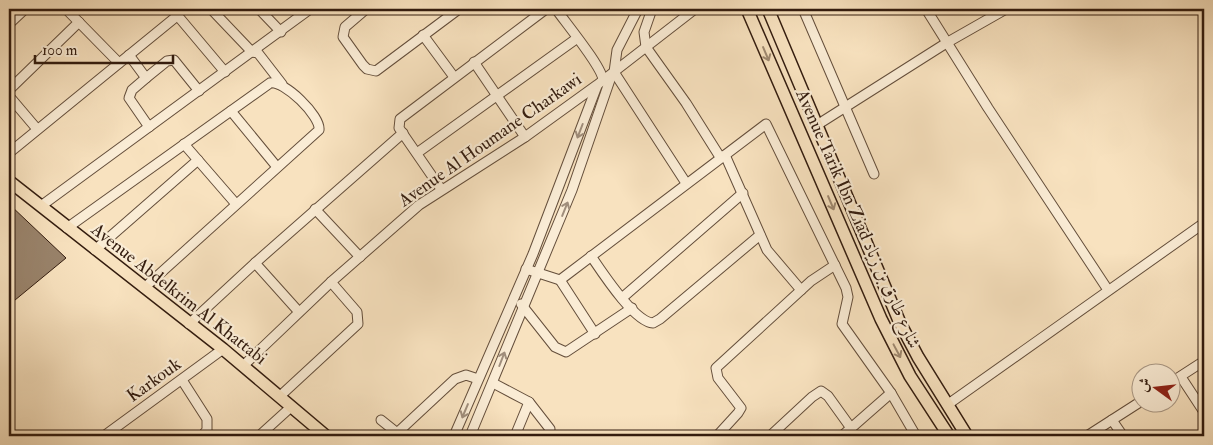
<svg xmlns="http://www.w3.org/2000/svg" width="1213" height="445" font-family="'IM FELL Double Pica',Amiri,serif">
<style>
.building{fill:#99836b;stroke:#331c0f}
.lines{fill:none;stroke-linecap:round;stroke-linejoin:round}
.minor-casing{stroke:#644e3b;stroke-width:11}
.major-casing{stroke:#331c0f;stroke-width:14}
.minor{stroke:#faecd5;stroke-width:9}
.major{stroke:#f8e2bf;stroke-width:11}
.oneway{stroke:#9f8970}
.oneway2{stroke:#a08e7c}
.labels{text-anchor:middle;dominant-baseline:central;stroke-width:4.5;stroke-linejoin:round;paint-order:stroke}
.street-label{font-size:18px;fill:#331c0f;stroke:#faecd5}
</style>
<rect width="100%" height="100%" fill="#f8e2bf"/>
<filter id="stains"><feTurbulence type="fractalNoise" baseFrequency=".004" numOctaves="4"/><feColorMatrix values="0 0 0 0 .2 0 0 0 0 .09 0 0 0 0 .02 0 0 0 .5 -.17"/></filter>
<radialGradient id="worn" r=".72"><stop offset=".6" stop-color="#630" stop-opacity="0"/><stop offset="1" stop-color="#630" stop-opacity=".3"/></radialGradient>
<path class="building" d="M 9,204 L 66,258 L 9,305 Z"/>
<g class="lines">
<defs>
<g id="minor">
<path d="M 66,9 L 119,63"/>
<path d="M 172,9 L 225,72"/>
<path d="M 211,9 L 252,52 L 258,53 L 282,84"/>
<path d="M 259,9 L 281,32"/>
<path d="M 366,9 L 345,27 L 343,37 L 363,65 L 367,69 L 376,71 L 459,9"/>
<path d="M 556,9 C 565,22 604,69 603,81"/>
<path d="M 638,9 L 617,50 L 614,72 L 686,183"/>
<path d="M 652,9 L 644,32 L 646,47 L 686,103 L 720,157"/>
<path d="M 803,9 L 874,174"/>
<path d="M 926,9 L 988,108 L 1108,290"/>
<path d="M 9,24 L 25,9"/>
<path d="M 423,35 L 454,77"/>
<path d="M 129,55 L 146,78 L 167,61 L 174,60 L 199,91"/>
<path d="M 474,62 L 525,137"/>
<path d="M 146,78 L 132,90 L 129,98 L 149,127"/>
<path d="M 9,90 L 79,22"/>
<path d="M 9,96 L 37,129"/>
<path d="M 231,111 L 277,167"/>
<path d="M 817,125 L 948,42 L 1006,9"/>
<path d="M 184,144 L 236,204"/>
<path d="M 9,153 L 177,16"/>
<path d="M 417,153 L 576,39"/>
<path d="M 725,155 L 767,250 L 801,290"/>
<path d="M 441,189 L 399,128 L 400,119 L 546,9"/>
<path d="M 41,206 L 310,9"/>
<path d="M 315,209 L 360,257"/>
<path d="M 67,228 L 270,83 C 284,80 321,116 319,130 L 144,288"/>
<path d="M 95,250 L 198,160"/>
<path d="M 591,256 C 602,272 634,322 653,323 L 660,319 L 760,235"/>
<path d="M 255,263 L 299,312"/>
<path d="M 526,269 L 560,280 L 766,124 L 846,288 L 848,297 L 842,324 L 891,393 L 916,436"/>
<path d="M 560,280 L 595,334"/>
<path d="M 622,298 L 743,193"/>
<path d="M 521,304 L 555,347 L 566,352 L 632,308"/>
<path d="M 189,324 L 255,263 L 403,133"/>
<path d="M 243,366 L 331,282 L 419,205 L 525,137 L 597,85 L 695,9"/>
<path d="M 1181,377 L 1204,412"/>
<path d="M 182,380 L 207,419 L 207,430 L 202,436"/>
<path d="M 493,383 L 529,402 L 550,429"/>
<path d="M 1170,383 L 1204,361"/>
<path d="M 279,397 L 358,324 L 357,312 L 331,282"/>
<path d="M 947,405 L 1204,223"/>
<path d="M 381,420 L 401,436"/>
<path d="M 1112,420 L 1123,436"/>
<path d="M 397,433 L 455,379 L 466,375 L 478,379"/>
<path d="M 104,436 L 223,349"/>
<path d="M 259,436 L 291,407"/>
<path d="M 454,436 L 533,254 L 597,86"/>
<path d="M 470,436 L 572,190 L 612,74"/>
<path d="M 515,436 L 529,402"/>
<path d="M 717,436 L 738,413 L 741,408 L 718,378 L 716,368 L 811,281 L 835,265"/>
<path d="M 770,436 L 812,397 L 821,391 L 828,396 L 851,428"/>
<path d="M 842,436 L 891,393"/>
<path d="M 1087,436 L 1140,402"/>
</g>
<g id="major">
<path d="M 747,9 L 881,319 L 910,376 L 949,436"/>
<path d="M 768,9 L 900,323 L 918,357 L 967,436"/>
<path d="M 9,181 L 223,349 L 326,436"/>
</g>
</defs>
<use href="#minor" class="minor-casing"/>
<use href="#major" class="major-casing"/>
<use href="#minor" class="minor"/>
<use href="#major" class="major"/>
</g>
<defs><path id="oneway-shaft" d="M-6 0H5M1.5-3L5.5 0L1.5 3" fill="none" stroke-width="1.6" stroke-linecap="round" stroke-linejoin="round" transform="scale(1.25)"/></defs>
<g class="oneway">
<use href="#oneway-shaft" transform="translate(766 54) rotate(67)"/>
<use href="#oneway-shaft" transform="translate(831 203) rotate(67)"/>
<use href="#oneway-shaft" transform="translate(897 351) rotate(62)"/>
</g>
<g class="oneway2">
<use href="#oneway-shaft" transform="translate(580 131) rotate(111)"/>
<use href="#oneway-shaft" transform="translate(565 209) rotate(-68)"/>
<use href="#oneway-shaft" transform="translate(502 359) rotate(-69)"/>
<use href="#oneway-shaft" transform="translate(465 411) rotate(113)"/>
</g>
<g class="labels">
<g class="street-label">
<text transform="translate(490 140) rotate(-35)">Avenue Al Houmane Charkawi</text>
<text transform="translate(858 219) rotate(66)">Avenue Tarik Ibn Ziad شارع طارق بن زياد</text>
<text transform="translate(179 294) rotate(38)">Avenue Abdelkrim Al Khattabi</text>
<text transform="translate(154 380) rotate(-36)">Karkouk</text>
</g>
</g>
<rect width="1213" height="445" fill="none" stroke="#f8e2bf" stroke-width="30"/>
<rect x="10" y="10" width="1193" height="425" fill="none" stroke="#331c0f" stroke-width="2.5"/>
<rect x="15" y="15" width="1183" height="415" fill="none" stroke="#331c0f"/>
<g transform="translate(1156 388) rotate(285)"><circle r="24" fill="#faecd5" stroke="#aa9986"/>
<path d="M0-4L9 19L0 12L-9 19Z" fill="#8f2418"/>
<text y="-8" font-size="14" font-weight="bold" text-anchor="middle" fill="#331c0f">ش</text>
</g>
<path d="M35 55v8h138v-8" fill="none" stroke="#331c0f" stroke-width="2.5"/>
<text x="42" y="55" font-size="15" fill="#331c0f" stroke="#faecd5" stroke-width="4" paint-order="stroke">100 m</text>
<rect width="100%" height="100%" filter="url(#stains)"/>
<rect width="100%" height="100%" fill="url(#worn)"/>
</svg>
